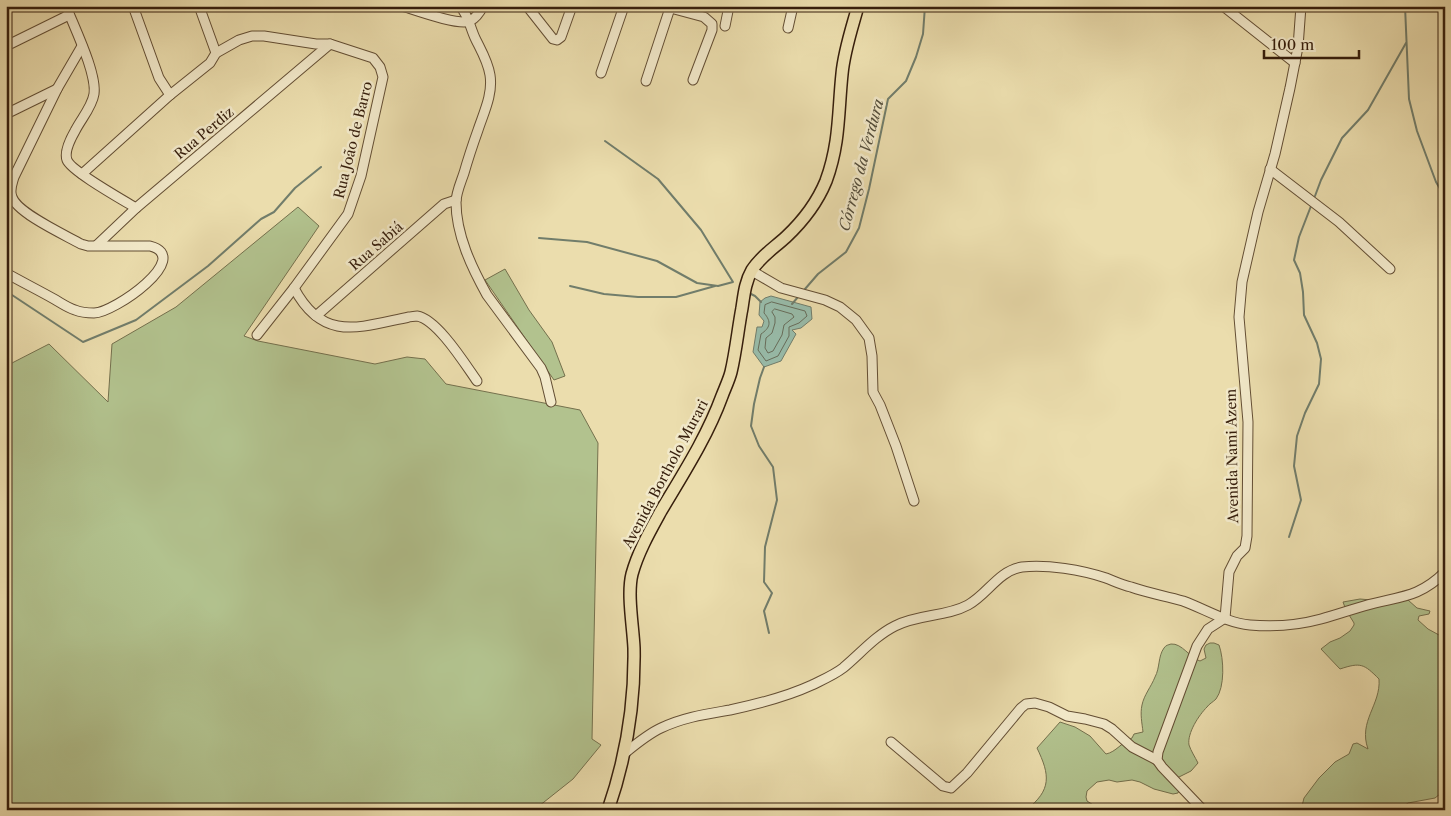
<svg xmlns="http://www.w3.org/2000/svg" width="1451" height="816" font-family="'Libre Caslon Text',serif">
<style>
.green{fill:#b2c28e;stroke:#74704d}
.water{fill:#98bcaa;stroke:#717d6b}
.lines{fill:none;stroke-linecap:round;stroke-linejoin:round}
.shore{stroke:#676d5b;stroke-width:1}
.stream{stroke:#717d6b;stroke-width:2}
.minor-casing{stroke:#634e34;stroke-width:11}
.major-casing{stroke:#361e0c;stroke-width:14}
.minor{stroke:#f2e9ca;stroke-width:9}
.major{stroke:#ebddad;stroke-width:11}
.labels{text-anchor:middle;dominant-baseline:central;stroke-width:5;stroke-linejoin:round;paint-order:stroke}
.street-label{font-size:14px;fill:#361e0c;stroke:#f2e9ca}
.water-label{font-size:15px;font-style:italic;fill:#534d3b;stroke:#f2e9ca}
</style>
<rect width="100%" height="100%" fill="#ebddad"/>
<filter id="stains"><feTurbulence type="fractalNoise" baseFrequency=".004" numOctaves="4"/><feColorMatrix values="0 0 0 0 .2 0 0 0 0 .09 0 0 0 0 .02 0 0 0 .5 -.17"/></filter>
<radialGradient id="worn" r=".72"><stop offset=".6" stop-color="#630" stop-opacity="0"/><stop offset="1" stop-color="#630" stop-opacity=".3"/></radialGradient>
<g class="green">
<path d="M 298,207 L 319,226 L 244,336 L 258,341 L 375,364 L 407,357 L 425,359 L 446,384 L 580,410 L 598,443 L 592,739 L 601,745 L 573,779 L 534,810 L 6,810 L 6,389 L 12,363 L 49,344 L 108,402 L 112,344 L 176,307 Z"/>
<path d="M 505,269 L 529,310 L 552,342 L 565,376 L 554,380 L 485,280 Z"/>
<path d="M 1402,598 L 1408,600 L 1417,608 L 1430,611 L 1429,614 L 1419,616 L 1418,620 L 1428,629 L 1439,635 L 1445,640 L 1445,731 L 1444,739 L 1445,745 L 1445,790 L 1435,798 L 1408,803 L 1399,810 L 1301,810 L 1304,798 L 1319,778 L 1335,762 L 1349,754 L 1353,744 L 1357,743 L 1368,749 C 1358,721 1381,705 1379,679 C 1364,664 1361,662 1340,669 L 1321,649 L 1330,642 L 1340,638 L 1350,631 L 1354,625 L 1354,623 L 1346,610 L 1343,602 L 1360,599 L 1383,601 Z"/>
<path d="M 1210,643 L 1214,643 L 1219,645 C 1224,659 1225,687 1216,699 C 1213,702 1209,704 1207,707 C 1199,715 1187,733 1189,745 C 1191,751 1195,757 1198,763 L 1191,771 L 1175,779 L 1179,790 L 1178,793 L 1173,794 L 1154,789 L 1140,782 L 1132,780 L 1117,782 L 1109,780 L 1097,782 L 1087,791 L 1086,797 L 1087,801 L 1101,810 L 1026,810 C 1052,790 1050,775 1037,748 L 1060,722 L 1075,727 L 1090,736 L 1106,754 C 1116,752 1122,742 1132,738 L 1134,734 L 1143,732 C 1142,723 1140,714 1142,705 C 1144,695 1151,687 1155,677 C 1160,668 1158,656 1164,648 C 1166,645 1168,645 1171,644 C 1182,643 1190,658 1200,661 L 1206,658 L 1204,649 L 1206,645 Z"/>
</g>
<path class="water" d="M 771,296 L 811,307 L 812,319 L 801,328 L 792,330 L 796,334 L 781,361 L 764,367 L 753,352 L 757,327 L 762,327 L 764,321 L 759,315 L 760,302 L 765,298 Z"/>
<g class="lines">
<g class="shore">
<path d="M 772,302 L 805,311 L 807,316 L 799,323 L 789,327 L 789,336 L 778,356 L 766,361 L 758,350 L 761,334 C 770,328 772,322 764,313 L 765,305 Z"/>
<path d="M 775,309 L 792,314 L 794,317 L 784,325 L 782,335 L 773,351 L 768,353 L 765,348 L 766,338 L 772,333 L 775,323 L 775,317 L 772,312 Z"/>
</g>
<g class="stream">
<path d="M 1405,6 L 1409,99 L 1417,131 L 1436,182 L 1445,197"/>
<path d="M 1315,196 L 1321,180 L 1342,138 L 1368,110 L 1406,43"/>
<path d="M 539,238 L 587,242 L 657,261 L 697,283 L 718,286 L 733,282 L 701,230 L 658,179 L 605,141"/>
<path d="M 570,286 L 604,294 L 638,297 L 676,297 L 715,286"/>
<path d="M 805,289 L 818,274 L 846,252 L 859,228 L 869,189 L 888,99 L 906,81 L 916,57 L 923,34 L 925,6"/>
<path d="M 6,291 L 83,342 L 136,320 L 208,266 L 261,219 L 274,212 L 295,188 L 321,167"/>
<path d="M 749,293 L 755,296 L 761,302"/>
<path d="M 792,304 L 798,297"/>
<path d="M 764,367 L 760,378 L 754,404 L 751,426 L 759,446 L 773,467 L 777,500 L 765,547 L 764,582 L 772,593 L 764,611 L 769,633"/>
<path d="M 1289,537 L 1301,500 L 1294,466 L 1297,436 L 1305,413 L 1319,384 L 1321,359 L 1317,343 L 1304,315 L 1303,292 L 1300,273 L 1294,260 L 1299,237 L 1311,206"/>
</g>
<defs>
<g id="minor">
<path d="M 66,6 C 74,27 97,73 94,94 C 92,107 81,119 75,131 C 71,138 64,152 67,160 C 71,171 123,200 136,208"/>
<path d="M 133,6 L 159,78 L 170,95"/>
<path d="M 199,6 L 216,53"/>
<path d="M 402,6 C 415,10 459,26 470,21 C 476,18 480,12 483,6"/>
<path d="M 460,6 C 469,16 470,28 476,40 C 482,52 488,62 490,75 C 493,94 484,112 478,130 C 473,144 468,159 464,173 C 461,182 456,193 456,202 C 456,235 472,268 487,295 L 541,368 L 545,377 L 551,402"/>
<path d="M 527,6 L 553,39 L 557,40 L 561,37 L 572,6"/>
<path d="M 663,6 L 704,17 L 712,24 L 712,30 L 693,80"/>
<path d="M 1223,6 L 1295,63"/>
<path d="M 725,26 L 729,6"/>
<path d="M 788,28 L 793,6"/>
<path d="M 6,46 L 69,15"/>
<path d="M 601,73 L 624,6"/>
<path d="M 646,81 L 670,8"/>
<path d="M 6,114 L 57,89"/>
<path d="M 1270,169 L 1339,222 L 1390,269"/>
<path d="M 82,174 L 170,95 L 210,63 L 216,53 L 239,40 L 252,36 L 264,36 L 316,44 L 330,44 L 373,58 L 380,67 L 383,77 L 361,176 L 348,214 L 294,288 L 257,335"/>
<path d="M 97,245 L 136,208 L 330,44"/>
<path d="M 752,271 L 781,288 L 825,300 L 840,307 L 856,320 L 869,338 L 872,356 L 873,392 L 880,405 L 896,446 L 914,501"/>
<path d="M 6,273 C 22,282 38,290 54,299 C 61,303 68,308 75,310 C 80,312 88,313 94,313 C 114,313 194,257 150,246 L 88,246 L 81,244 C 65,235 17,213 12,197 C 9,190 12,184 14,177 L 57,89 L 82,46"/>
<path d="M 294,288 C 323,343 360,327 409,317 C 410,317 415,316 417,316 C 437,319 465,364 477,381"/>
<path d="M 316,316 L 444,204 L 456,200"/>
<path d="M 891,742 L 943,786 L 951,788 L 967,773 L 1021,708 L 1026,704 L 1035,703 L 1049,707 L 1067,716 L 1085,719 L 1104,724 L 1112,729 L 1132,747 L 1157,760"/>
<path d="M 625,753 C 636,744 648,734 661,728 C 684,717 707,714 730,710 C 758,704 786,697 812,685 C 822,680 834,675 843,668 C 860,654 875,636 895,626 C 918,614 946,617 968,605 C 988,594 998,571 1022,567 C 1047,564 1082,570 1106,578 C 1114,581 1122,585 1131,587 C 1148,593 1166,596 1183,601 C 1205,609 1227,623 1250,625 C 1273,627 1299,625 1321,619 C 1336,615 1350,610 1364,606 C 1398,596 1418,599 1445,572"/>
<path d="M 1203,810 L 1162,767 L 1157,760 L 1158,752 L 1197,646 L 1208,629 L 1225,618 L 1229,572 L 1237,556 L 1245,548 L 1247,536 L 1248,422 L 1239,317 L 1242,282 L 1258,212 L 1275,154 L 1290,88 L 1298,47 L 1301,6"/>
</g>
<path id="major" d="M 608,810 C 626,758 635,703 634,648 C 633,626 627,594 632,574 C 638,552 650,531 661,511 C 683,474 707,437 722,396 C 725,388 729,380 731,372 C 736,351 738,329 742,308 C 744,295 745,282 752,270 C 761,256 774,248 786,237 C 803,221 817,203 826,181 C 840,143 838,112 842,74 C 844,51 852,28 858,6"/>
</defs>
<use href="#minor" class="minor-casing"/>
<use href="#major" class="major-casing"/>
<use href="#minor" class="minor"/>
<use href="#major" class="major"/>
</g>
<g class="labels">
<g class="street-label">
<text transform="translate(204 133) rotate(-40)">Rua Perdiz</text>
<text transform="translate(353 140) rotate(-76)">Rua João de Barro</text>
<text transform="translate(376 246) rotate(-41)">Rua Sabiá</text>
<text transform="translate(1232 456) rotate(-91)">Avenida Nami Azem</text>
<text transform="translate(665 474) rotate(-62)">Avenida Bortholo Murari</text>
</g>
<g class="water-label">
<text transform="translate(861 165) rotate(-75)">Córrego da Verdura</text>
</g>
</g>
<rect width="1451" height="816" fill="none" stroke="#ebddad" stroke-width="25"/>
<rect x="8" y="8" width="1436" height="801" fill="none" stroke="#361e0c" stroke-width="2.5"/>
<rect x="12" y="12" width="1426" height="791" fill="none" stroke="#361e0c"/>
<path d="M1264 50v8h95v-8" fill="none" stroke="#361e0c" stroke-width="2.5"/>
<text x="1271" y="50" font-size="15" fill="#361e0c" stroke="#f2e9ca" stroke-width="4" paint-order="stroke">100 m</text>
<rect width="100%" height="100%" filter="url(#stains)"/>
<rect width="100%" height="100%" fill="url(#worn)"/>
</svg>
